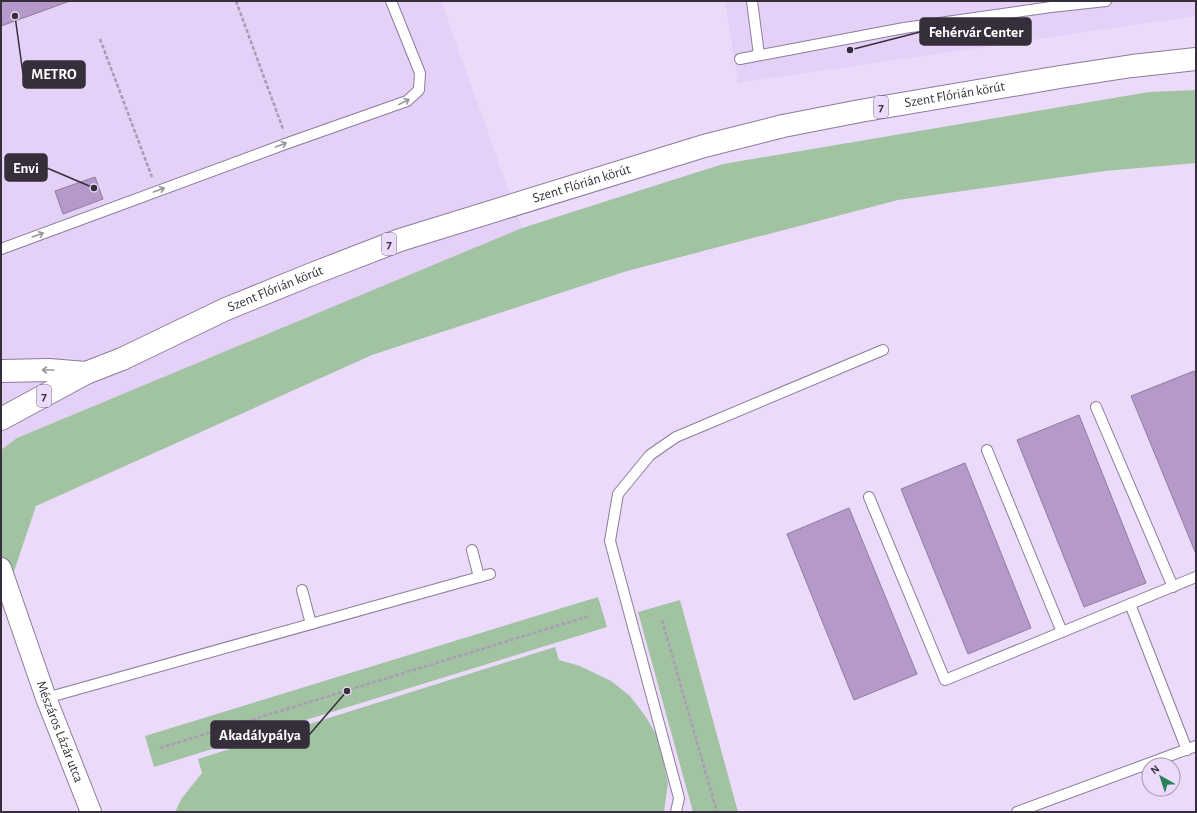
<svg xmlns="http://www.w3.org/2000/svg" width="1197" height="813" font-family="'Alegreya Sans',sans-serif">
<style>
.built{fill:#e5d0f7}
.green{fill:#a1c3a2}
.building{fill:#b699cb;stroke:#8e7d9a}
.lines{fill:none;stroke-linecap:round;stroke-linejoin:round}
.service-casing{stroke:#8b7c99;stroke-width:12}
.minor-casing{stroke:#8b7c99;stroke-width:22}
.primary-casing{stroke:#8b7c99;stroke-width:24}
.path{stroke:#aa9cb5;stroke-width:2.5;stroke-dasharray:4 2;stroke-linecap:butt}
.service{stroke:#fff;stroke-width:10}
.minor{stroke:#fff;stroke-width:20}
.primary{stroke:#fff;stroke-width:22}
.oneway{stroke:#9a979d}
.labels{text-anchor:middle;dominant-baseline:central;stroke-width:3.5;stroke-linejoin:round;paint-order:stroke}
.shield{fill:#ecdafa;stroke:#6d6274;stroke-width:1}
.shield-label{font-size:13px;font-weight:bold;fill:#362f3b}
.street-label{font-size:14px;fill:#362f3b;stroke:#ecdafa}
.leader{fill:none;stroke:#362f3b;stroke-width:1.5}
.callout-dot{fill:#362f3b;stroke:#ecdafa;stroke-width:1.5}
.callout{fill:#362f3b;stroke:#362f3b;stroke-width:1.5}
.callout-label{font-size:15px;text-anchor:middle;font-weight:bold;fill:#fff}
</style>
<rect width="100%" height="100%" fill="#ecdafa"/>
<g class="built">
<path d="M 1,1 L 441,1 L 522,228 L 17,438 L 1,450 Z"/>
<path d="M 725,1 L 1196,1 L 1196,16 L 738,83 Z"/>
</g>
<g class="green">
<path d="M 1196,90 L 1196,163 L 1105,171 L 898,200 L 627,271 L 372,355 L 36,506 L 1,610 L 1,450 L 17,438 L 522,228 L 723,164 L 1149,92 Z"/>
<path d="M 598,597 L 607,627 L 154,767 L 145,736 Z"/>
<path d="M 680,600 L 738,812 L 693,812 L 638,612 Z"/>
<path d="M 555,647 L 559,660 L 580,666 L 611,681 L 630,696 L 646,717 L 658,738 L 668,783 L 664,812 L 175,812 L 182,798 L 202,773 L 198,759 Z"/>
</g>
<g class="building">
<path d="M 1,1 L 70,1 L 1,26 Z"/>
<path d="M 95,177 L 103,199 L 63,214 L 55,191 Z"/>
<path d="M 1194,371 L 1196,376 L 1196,554 L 1131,396 Z"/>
<path d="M 1079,415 L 1146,583 L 1084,607 L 1017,440 Z"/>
<path d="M 965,463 L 1031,628 L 968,654 L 901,489 Z"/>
<path d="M 849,508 L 917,674 L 854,700 L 787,534 Z"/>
</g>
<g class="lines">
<defs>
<g id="service">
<path d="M 752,1 L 759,55"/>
<path d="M 740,59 L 904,28 L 1051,7 L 1106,1"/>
<path d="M 1,249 L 288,143 L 407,101 L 419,90 L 420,73 L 391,1"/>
<path d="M 1096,407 L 1173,587"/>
<path d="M 987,450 L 1062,632"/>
<path d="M 869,497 L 945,680 L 1196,577"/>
<path d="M 472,550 L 479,577"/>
<path d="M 302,590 L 311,624"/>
<path d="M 1130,604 L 1187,750"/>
<path d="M 46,698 L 490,574"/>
<path d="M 676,812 L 679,798 L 610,541 L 618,494 L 650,455 L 676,437 L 883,350"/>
<path d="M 1017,812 L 1196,746"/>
</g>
<g id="minor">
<path id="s1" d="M 1,568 L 46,698 L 91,812"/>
</g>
<g id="primary">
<path d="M 1,371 L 49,370 L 86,373"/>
<path id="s2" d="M 1,419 L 86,373 L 122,359 L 226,309 L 312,274 L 400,240 L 704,146 L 783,126 L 860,111 L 1060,77 L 1132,66 L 1196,59"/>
</g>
</defs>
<use href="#service" class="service-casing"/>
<use href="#minor" class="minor-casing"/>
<use href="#primary" class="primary-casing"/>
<g class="path">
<path d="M 236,1 L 283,129"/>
<path d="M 100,39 L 152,177"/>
<path d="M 662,620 L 717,812"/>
<path d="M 160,748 L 589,616"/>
</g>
<use href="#service" class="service"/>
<use href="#minor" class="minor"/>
<use href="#primary" class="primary"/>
</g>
<defs><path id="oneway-shaft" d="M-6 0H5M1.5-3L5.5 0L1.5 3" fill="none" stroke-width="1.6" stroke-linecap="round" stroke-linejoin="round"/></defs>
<g class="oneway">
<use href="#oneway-shaft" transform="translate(404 102) rotate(-26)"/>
<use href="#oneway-shaft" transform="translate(281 145) rotate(-20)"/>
<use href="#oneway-shaft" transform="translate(159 190) rotate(-20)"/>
<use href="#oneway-shaft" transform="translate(38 235) rotate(-20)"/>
<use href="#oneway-shaft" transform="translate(48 370) rotate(-180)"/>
</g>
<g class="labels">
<g class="shield">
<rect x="874" y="96" width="14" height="22" rx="3"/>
<rect x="382" y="233" width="14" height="22" rx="3"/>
<rect x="37" y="385" width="14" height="22" rx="3"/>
</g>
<g class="shield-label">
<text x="881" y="107">7</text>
<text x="389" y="244">7</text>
<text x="44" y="396">7</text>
</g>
<g class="street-label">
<text stroke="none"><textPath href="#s2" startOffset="1012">Szent Flórián körút</textPath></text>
<text stroke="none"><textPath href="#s2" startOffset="628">Szent Flórián körút</textPath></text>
<text stroke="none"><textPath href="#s2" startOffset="304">Szent Flórián körút</textPath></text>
<text stroke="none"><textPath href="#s1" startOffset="174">Mészáros Lázár utca</textPath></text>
</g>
</g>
<path class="leader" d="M850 50L920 32M15 16L23 74M94 188L47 168M347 691L309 735"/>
<g class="callout-dot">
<circle cx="850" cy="50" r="4"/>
<circle cx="15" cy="16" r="4"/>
<circle cx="94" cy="188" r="4"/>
<circle cx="347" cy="691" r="4"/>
</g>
<g class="callout">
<rect x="920" y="18" width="111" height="27" rx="4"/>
<rect x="23" y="61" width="62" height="27" rx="4"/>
<rect x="5" y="154" width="42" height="27" rx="4"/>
<rect x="211" y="721" width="98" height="27" rx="4"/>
</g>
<g class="callout-label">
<text x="976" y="37">Fehérvár Center</text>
<text x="54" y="79">METRO</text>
<text x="26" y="173">Envi</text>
<text x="260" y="740">Akadálypálya</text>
</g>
<rect width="1197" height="813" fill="none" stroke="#362f3b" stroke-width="4"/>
<g transform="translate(1161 777) rotate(321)"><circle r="19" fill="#ecdafa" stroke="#a396ae"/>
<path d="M0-3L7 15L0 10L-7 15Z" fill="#268157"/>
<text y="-6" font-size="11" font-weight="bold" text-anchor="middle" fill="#362f3b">N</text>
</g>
</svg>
